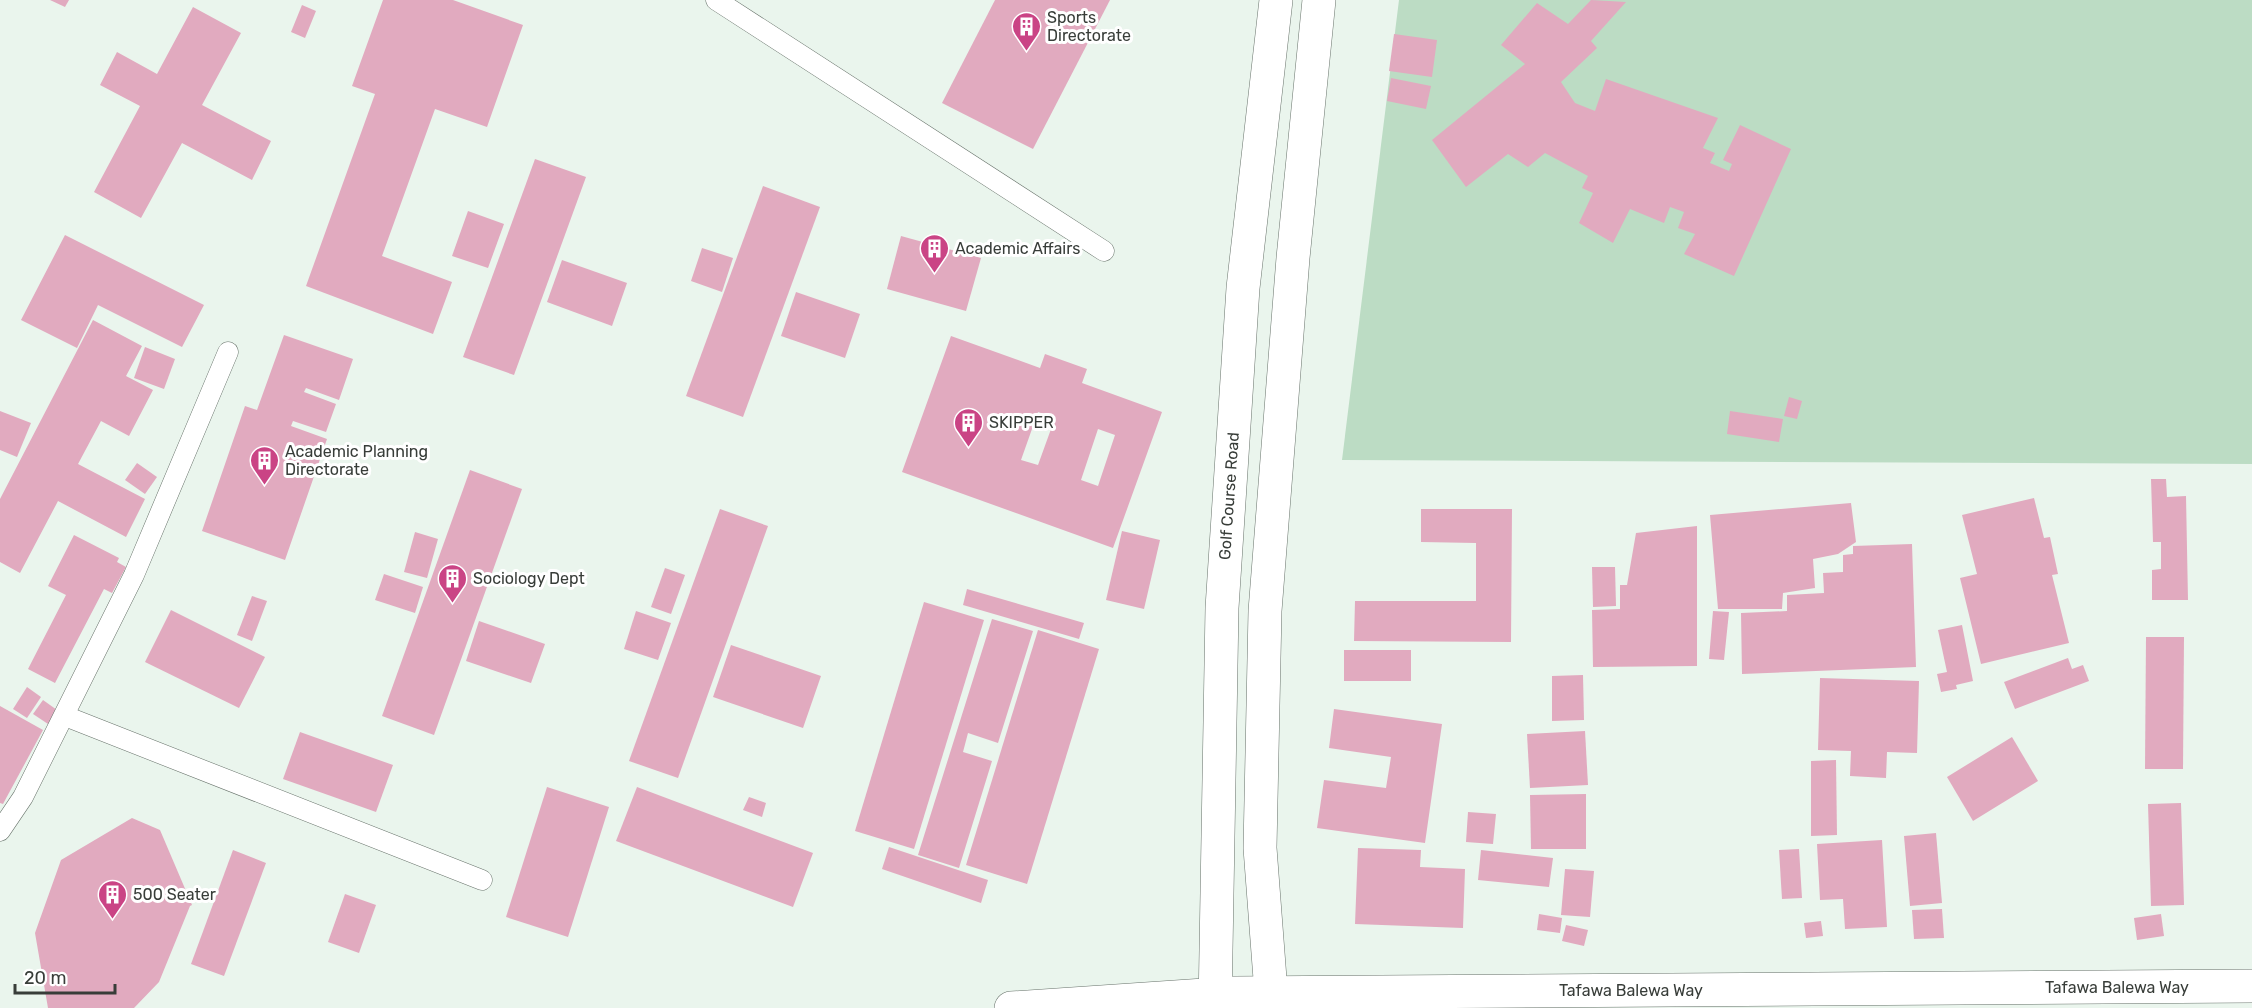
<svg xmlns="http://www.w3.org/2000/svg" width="2252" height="1008" font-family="Rubik,sans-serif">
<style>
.green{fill:#bcdcc4}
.building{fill:#e1aabf;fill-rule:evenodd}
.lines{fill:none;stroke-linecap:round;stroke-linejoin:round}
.service-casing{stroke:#68736b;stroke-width:21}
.tertiary-casing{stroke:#68736b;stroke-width:34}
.secondary-casing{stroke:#68736b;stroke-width:34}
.service{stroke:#fff;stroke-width:20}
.tertiary{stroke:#fff;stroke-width:33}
.secondary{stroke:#fff;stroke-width:33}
.labels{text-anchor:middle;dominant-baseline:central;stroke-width:6;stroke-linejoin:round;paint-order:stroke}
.poi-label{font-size:16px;fill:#383d39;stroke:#fff;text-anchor:start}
.street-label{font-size:16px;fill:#383d39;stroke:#fff}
</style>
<rect width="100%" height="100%" fill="#eaf5ed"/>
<path class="green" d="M 1399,0 L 2252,0 L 2252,464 L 1342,460 Z"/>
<g class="building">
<path d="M 50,0 L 69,0 L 65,7 Z"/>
<path d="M 383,0 L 453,0 L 523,25 L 487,127 L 435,109 L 382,256 L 452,282 L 433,334 L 306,286 L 375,94 L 352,86 Z"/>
<path d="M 995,0 L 1110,0 L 1033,149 L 942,103 Z"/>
<path d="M 1591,0 L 1626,2 L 1591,41 L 1597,48 L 1561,82 L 1575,103 L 1595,111 L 1606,79 L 1718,118 L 1703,148 L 1715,153 L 1710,163 L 1729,171 L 1732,164 L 1723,160 L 1740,125 L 1791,149 L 1734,276 L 1684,254 L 1695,234 L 1678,228 L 1684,212 L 1670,207 L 1664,223 L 1630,209 L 1613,243 L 1579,223 L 1593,193 L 1582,188 L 1588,176 L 1545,153 L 1528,167 L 1508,154 L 1466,187 L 1432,140 L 1525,64 L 1501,45 L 1537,3 L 1568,24 Z"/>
<path d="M 302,5 L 316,11 L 305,38 L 291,32 Z"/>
<path d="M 193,7 L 241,33 L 202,105 L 271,141 L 252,180 L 182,143 L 141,218 L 94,192 L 140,106 L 100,85 L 117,52 L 157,74 Z"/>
<path d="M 1394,34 L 1437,40 L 1432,77 L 1389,71 Z"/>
<path d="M 1391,78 L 1431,86 L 1426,109 L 1387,101 Z"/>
<path d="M 535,159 L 586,177 L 514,375 L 463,357 Z"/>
<path d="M 763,186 L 820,207 L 743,417 L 686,396 Z"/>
<path d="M 468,211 L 504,224 L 488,268 L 452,256 Z"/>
<path d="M 65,235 L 204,305 L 182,347 L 98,305 L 77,348 L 21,320 Z"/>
<path d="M 901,236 L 981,258 L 966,311 L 887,289 Z"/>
<path d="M 702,248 L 733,258 L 722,292 L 691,281 Z"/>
<path d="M 562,260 L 627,283 L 612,326 L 547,302 Z"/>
<path d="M 796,292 L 860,314 L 845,358 L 781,336 Z"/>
<path d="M 93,320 L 142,346 L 126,376 L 153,390 L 129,436 L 101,421 L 78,464 L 145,499 L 126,537 L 58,501 L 20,573 L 0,562 L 0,499 Z"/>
<path d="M 284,335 L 353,359 L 339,400 L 306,388 L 304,392 L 336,404 L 326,432 L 293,421 L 291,426 L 327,439 L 285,560 L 202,531 L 245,406 L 257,410 Z"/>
<path d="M 951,336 L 1040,368 L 1045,354 L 1087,369 L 1082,383 L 1162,412 L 1113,548 L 902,472 ZM 1038,412 L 1055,418 L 1038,465 L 1021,460 ZM 1098,429 L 1115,435 L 1098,486 L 1081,480 Z"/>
<path d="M 145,347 L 175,359 L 164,389 L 134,378 Z"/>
<path d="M 1789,397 L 1802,401 L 1797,419 L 1784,416 Z"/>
<path d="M 0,411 L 31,423 L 17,457 L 0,450 Z"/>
<path d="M 1730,411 L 1783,419 L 1779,442 L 1727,434 Z"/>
<path d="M 137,463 L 157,477 L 145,494 L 125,480 Z"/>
<path d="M 470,470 L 522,489 L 434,735 L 382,716 Z"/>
<path d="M 2151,479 L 2166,479 L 2167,497 L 2186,496 L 2188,600 L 2152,600 L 2152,570 L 2161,569 L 2161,542 L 2153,542 Z"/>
<path d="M 2034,498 L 2044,538 L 2050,537 L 2058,574 L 2052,575 L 2069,643 L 1981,664 L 1960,578 L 1977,574 L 1962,515 Z"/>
<path d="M 1851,503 L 1856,542 L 1838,554 L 1813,559 L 1815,588 L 1783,593 L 1782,609 L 1718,609 L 1710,515 Z"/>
<path d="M 720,509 L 768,526 L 678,778 L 629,761 Z"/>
<path d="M 1421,509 L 1512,509 L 1511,642 L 1354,641 L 1355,601 L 1476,601 L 1476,543 L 1421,542 Z"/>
<path d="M 1697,526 L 1697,666 L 1593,667 L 1592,610 L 1620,609 L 1620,585 L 1627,585 L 1636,533 Z"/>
<path d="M 1122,531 L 1160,540 L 1144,609 L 1106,600 Z"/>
<path d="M 415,532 L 438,539 L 427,578 L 404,572 Z"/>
<path d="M 74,535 L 119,558 L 117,562 L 126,567 L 112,593 L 104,589 L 55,683 L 28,669 L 66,595 L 48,586 Z"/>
<path d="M 1912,544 L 1916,667 L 1742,674 L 1741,613 L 1787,611 L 1787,595 L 1824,593 L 1823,573 L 1843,572 L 1843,555 L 1853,554 L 1853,546 Z"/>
<path d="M 1592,567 L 1615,567 L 1616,606 L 1593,607 Z"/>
<path d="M 665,568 L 685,575 L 671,614 L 651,607 Z"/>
<path d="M 384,574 L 423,587 L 415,613 L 375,600 Z"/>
<path d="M 967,589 L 1084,623 L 1079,639 L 963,605 Z"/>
<path d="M 252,596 L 267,601 L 252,641 L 237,635 Z"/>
<path d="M 924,602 L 984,620 L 914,849 L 855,831 Z"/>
<path d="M 171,610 L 265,657 L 239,708 L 145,662 Z"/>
<path d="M 636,611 L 671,623 L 658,660 L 624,649 Z"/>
<path d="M 1713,611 L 1729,612 L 1724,660 L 1709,659 Z"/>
<path d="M 992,619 L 1033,631 L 998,743 L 968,733 L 963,752 L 992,761 L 959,868 L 918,855 Z"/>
<path d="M 479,621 L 545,644 L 531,683 L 466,661 Z"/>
<path d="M 1962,625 L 1973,681 L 1956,685 L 1957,689 L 1941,692 L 1937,674 L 1947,672 L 1938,630 Z"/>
<path d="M 1038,630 L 1099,649 L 1027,884 L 966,865 Z"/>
<path d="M 2146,637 L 2184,637 L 2183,769 L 2145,769 Z"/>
<path d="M 731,645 L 821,676 L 803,728 L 713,697 Z"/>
<rect x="1344" y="650" width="67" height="31"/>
<path d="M 2068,658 L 2072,669 L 2083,665 L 2089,681 L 2015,709 L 2004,682 Z"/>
<path d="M 1583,675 L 1584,720 L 1552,721 L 1552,676 Z"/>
<path d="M 1820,678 L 1919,681 L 1917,753 L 1887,752 L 1886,778 L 1850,776 L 1851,751 L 1818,750 Z"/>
<path d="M 27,687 L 41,697 L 27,718 L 13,709 Z"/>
<path d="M 43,700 L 57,710 L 48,724 L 33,714 Z"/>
<path d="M 0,706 L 43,730 L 3,804 L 0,803 Z"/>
<path d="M 1334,709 L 1442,724 L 1425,843 L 1317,828 L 1324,780 L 1386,788 L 1391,757 L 1329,748 Z"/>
<path d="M 1585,731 L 1588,785 L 1530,788 L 1527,734 Z"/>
<path d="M 300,732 L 393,765 L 376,812 L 283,779 Z"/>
<path d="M 2012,737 L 2038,781 L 1973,821 L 1947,777 Z"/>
<path d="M 1836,760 L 1837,835 L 1811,836 L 1811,761 Z"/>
<path d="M 547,787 L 609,807 L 568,937 L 506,917 Z"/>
<path d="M 637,787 L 813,853 L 793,907 L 616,841 Z"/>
<path d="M 1586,794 L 1586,849 L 1531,849 L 1530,795 Z"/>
<path d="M 749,797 L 766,803 L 762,817 L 743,810 Z"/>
<path d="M 2181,803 L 2184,905 L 2151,906 L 2148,804 Z"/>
<path d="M 1468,812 L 1496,814 L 1493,844 L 1466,842 Z"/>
<path d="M 132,818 L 160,830 L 192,905 L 190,906 L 159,982 L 134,1008 L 48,1008 L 35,933 L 61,860 Z"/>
<path d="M 1936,833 L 1942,903 L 1910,906 L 1904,836 Z"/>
<path d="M 1882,840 L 1887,927 L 1845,929 L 1843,899 L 1820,900 L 1817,844 Z"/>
<path d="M 889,847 L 988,880 L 981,903 L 882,869 Z"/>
<path d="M 1358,848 L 1421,850 L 1420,867 L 1465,869 L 1463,928 L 1355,924 Z"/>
<path d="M 1799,849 L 1802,898 L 1782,899 L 1779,850 Z"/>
<path d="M 233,850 L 266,863 L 224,976 L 191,964 Z"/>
<path d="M 1481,850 L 1553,858 L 1549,887 L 1478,880 Z"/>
<path d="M 1565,869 L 1594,871 L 1590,917 L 1561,915 Z"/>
<path d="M 345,894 L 376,905 L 359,953 L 328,942 Z"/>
<path d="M 1942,909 L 1944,938 L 1914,939 L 1912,910 Z"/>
<path d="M 1539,914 L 1562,918 L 1560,933 L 1537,930 Z"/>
<path d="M 2161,914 L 2164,936 L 2137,940 L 2134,918 Z"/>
<path d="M 1821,921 L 1823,936 L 1806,938 L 1804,923 Z"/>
<path d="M 1566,925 L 1588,930 L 1584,946 L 1562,941 Z"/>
</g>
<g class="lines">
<defs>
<g id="service">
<path d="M 716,0 L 1104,251"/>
<path d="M 65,716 L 482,880"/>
<path d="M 0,831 L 23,797 L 134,575 L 228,352"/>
</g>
<g id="tertiary">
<path d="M 1215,1008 L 1222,608 L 1243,288 L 1276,0"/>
<path d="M 1275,1008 L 1271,992 L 1260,848 L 1265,611 L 1293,258 L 1319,0"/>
</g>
<path id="secondary" d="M 1011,1008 L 1234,993 L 2252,986"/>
</defs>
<use href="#service" class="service-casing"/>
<use href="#tertiary" class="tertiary-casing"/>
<use href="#secondary" class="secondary-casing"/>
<use href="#service" class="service"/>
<use href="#tertiary" class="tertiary"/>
<use href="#secondary" class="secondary"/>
</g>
<defs>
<symbol id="building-pin" viewBox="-11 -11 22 30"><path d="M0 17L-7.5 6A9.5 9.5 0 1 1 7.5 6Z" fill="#ca4485" stroke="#fff"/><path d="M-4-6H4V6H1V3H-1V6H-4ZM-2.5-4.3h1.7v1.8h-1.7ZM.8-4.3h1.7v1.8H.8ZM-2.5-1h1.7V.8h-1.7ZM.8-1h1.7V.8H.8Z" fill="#fff"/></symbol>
</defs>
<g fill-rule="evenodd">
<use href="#building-pin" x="1010" y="10" width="33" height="45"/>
<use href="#building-pin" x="918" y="232" width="33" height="45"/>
<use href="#building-pin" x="952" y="406" width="33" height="45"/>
<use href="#building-pin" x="248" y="444" width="33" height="45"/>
<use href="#building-pin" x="436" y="562" width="33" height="45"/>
<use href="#building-pin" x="96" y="878" width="33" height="45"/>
</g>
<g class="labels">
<g class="poi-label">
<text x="1047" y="17">Sports<tspan x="1047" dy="18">Directorate</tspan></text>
<text x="955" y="248">Academic Affairs</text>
<text x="989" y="422">SKIPPER</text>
<text x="285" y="451">Academic Planning<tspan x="285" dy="18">Directorate</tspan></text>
<text x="473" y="578">Sociology Dept</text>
<text x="133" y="894">500 Seater</text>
</g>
<g class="street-label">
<text transform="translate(1229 496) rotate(-86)">Golf Course Road</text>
<text x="2117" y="987">Tafawa Balewa Way</text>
<text x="1631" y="990">Tafawa Balewa Way</text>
</g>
</g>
<path d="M15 984v9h100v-9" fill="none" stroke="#383d39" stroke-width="3"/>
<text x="24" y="984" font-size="18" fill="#383d39" stroke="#ffffff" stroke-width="4.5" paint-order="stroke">20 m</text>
</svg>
